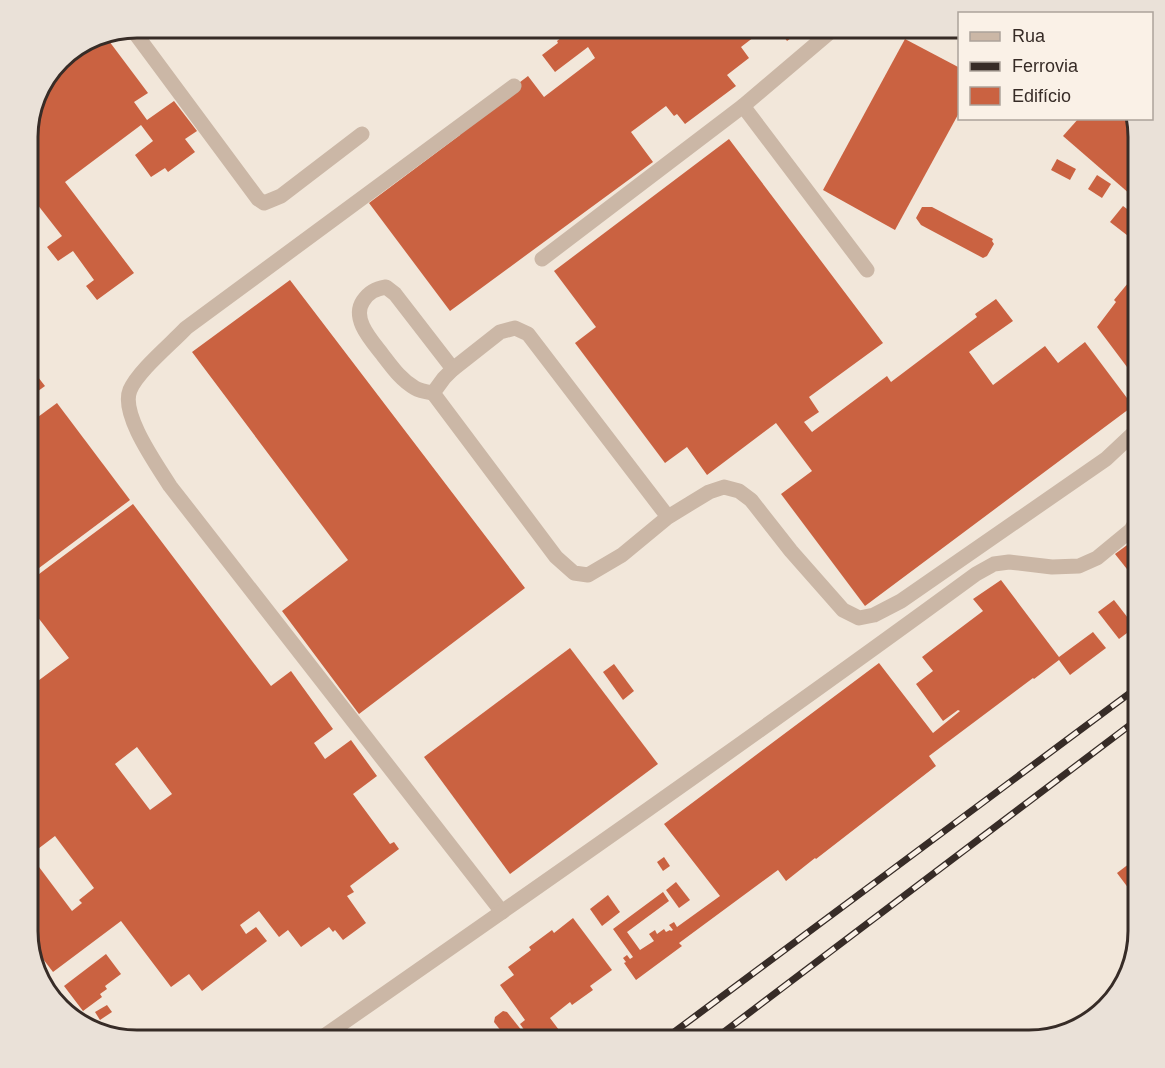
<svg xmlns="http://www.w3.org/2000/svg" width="1165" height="1068" font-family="Helvetica,sans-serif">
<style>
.building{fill:#ca6241;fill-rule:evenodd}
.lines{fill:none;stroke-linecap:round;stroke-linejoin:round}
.minor{stroke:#cbb7a6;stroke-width:15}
.rail-casing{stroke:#372c27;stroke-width:7}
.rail{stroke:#faf1e7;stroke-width:4.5;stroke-dasharray:14;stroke-linecap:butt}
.rim{fill:none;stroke:#372c27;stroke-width:3}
</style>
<rect width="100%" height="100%" fill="#f2e7da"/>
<g class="building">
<path d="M 575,27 L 767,27 L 741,47 L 749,58 L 727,75 L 736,86 L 685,124 L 677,114 L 674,116 L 666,106 L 631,132 L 653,162 L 450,311 L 369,203 L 460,135 L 459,134 L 474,117 L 528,76 L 544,97 L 595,58 L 588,47 L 555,72 L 542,55 L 558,43 L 557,41 Z"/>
<path d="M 777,27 L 806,27 L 787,41 Z"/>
<path d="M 116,35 L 109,41 L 148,93 L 134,102 L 147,120 L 174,101 L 197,131 L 185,139 L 195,152 L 168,172 L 165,168 L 151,177 L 135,155 L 153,141 L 141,125 L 65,182 L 134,273 L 97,300 L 86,286 L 94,280 L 73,251 L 58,261 L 47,247 L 62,236 L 37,204 L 39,203 L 27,187 L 27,129 L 38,88 L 64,54 Z"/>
<path d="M 905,39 L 960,68 L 960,111 L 895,230 L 823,190 Z"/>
<path d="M 1079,118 L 1133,118 L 1138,130 L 1138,201 L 1063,136 Z"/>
<path d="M 729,139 L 883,343 L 809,397 L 819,412 L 804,422 L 812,432 L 887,376 L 891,382 L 977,317 L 975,314 L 996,299 L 1013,321 L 969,352 L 993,385 L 1045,346 L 1058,363 L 1085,342 L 1133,406 L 865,606 L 781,494 L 812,471 L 776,423 L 707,475 L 687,447 L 665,463 L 575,343 L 596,327 L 554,271 Z"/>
<path d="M 1057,159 L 1076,169 L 1070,180 L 1051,170 Z"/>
<path d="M 1097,175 L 1111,184 L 1102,198 L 1088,189 Z"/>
<path d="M 1123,206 L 1138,217 L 1138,231 L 1132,239 L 1110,222 Z"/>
<path d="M 922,207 L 932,207 L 993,239 L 992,241 L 994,244 L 987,256 L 983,258 L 921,225 L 916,218 Z"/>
<path d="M 1138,271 L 1138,378 L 1136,379 L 1097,327 L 1116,302 L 1114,300 Z"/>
<path d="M 290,280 L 525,588 L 359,714 L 282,611 L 348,560 L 192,352 Z"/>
<path d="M 27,363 L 45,386 L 27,399 Z"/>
<path d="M 57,403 L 130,500 L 27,577 L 27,425 Z"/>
<path d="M 133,504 L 271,686 L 291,671 L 333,729 L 314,743 L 325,759 L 351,740 L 377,776 L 353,794 L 390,844 L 394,842 L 399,849 L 350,886 L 354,892 L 347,896 L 366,923 L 343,940 L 335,930 L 333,932 L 329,927 L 301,947 L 288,930 L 279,937 L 259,911 L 240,925 L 246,934 L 256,927 L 267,941 L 202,991 L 189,974 L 171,987 L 121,921 L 53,972 L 27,938 L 27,689 L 69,658 L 27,603 L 27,583 ZM 137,747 L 172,794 L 150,810 L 115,764 ZM 55,836 L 94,888 L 79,900 L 82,903 L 72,911 L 30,855 Z"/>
<path d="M 1138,537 L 1138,583 L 1115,554 Z"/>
<path d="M 1001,580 L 1059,657 L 1093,632 L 1106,648 L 1070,675 L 1059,660 L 1034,679 L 1033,678 L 929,756 L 936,766 L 816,859 L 815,858 L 786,881 L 778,870 L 679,943 L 682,946 L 636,980 L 624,963 L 626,962 L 623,958 L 627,955 L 630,959 L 633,957 L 613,929 L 663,892 L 669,901 L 627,932 L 640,950 L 654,941 L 649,934 L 655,930 L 657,934 L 664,929 L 666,932 L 670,930 L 671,931 L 673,930 L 669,925 L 674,922 L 677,927 L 720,896 L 664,824 L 879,663 L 933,733 L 960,711 L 958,710 L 943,721 L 916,684 L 933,671 L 922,657 L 983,611 L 973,599 Z"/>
<path d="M 1114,600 L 1135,627 L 1119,639 L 1098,612 Z"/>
<path d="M 570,648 L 658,764 L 510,874 L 424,757 Z"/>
<path d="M 614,664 L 634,691 L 623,700 L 603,672 Z"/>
<path d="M 664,857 L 670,866 L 663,871 L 657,862 Z"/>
<path d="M 1138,857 L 1138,901 L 1117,873 Z"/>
<path d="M 676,882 L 690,900 L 679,908 L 666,890 Z"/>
<path d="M 608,895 L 620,912 L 602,926 L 590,909 Z"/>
<path d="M 573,918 L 612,970 L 590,986 L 593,990 L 572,1005 L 570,1002 L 550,1018 L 559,1030 L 544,1041 L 532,1041 L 520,1024 L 525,1020 L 500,985 L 514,975 L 508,967 L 531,950 L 529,947 L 552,930 L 554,933 Z"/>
<path d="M 106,954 L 121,974 L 105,986 L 107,989 L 100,994 L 102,997 L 83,1011 L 64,986 Z"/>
<path d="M 107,1005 L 112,1012 L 100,1020 L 95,1012 Z"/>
<path d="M 503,1011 L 507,1012 L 530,1041 L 509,1041 L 494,1022 L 495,1017 Z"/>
<path d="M 364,1030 L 372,1041 L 349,1041 Z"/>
</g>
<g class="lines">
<g class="minor">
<path d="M 132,29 L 258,199 L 264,203 L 281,196 L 362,134"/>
<path d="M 743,106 L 867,270"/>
<path d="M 542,259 L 743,106 L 836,27"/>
<path d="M 433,393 C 427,392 420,391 415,388 C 401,380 392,367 382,354 C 372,341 351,319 363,301 C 369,292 375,289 386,287 L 395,294 L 453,369"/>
<path d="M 1138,470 L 1138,482"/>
<path d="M 668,517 L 528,334 L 515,328 L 500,332 L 453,369 L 444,378 L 433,393 L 556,557 L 574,573 L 588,575 L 622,555 L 668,517 L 709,492 L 724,487 L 739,491 L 751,500 L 791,551 L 843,610 L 859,618 L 874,615 L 901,601 L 1106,459 L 1138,429"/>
<path d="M 502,912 L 170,486 C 157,465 120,414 130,390 C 138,371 171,344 186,328 L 514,86"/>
<path d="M 317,1041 C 538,887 759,733 976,574 L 994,564 L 1009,562 L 1052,567 L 1079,566 L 1097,558 L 1131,530 L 1138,518"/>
</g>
<defs>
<g id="rail">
<path d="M 662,1041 L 1138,687"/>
<path d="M 712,1041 L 1138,719"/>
</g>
</defs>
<use href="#rail" class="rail-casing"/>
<use href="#rail" class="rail"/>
</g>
<path d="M0 0H1165V1068H0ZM137 38H1029A99 99 0 0 1 1128 137V931A99 99 0 0 1 1029 1030H137A99 99 0 0 1 38 931V137A99 99 0 0 1 137 38Z" fill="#eae1d8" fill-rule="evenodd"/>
<path class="rim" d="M137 38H1029A99 99 0 0 1 1128 137V931A99 99 0 0 1 1029 1030H137A99 99 0 0 1 38 931V137A99 99 0 0 1 137 38Z"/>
<rect x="958" y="12" width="195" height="108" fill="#faf1e7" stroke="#aca29a" stroke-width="1.5"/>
<rect x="970" y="32" width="30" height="9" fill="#cbb7a6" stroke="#aca29a" stroke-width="1.5"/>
<text x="1012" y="42" font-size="18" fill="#372c27">Rua</text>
<rect x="970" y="62" width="30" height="9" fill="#372c27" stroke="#aca29a" stroke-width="1.5"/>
<text x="1012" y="72" font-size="18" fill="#372c27">Ferrovia</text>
<rect x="970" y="87" width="30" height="18" fill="#ca6241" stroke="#aca29a" stroke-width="1.5"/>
<text x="1012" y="102" font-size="18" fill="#372c27">Edifício</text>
</svg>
